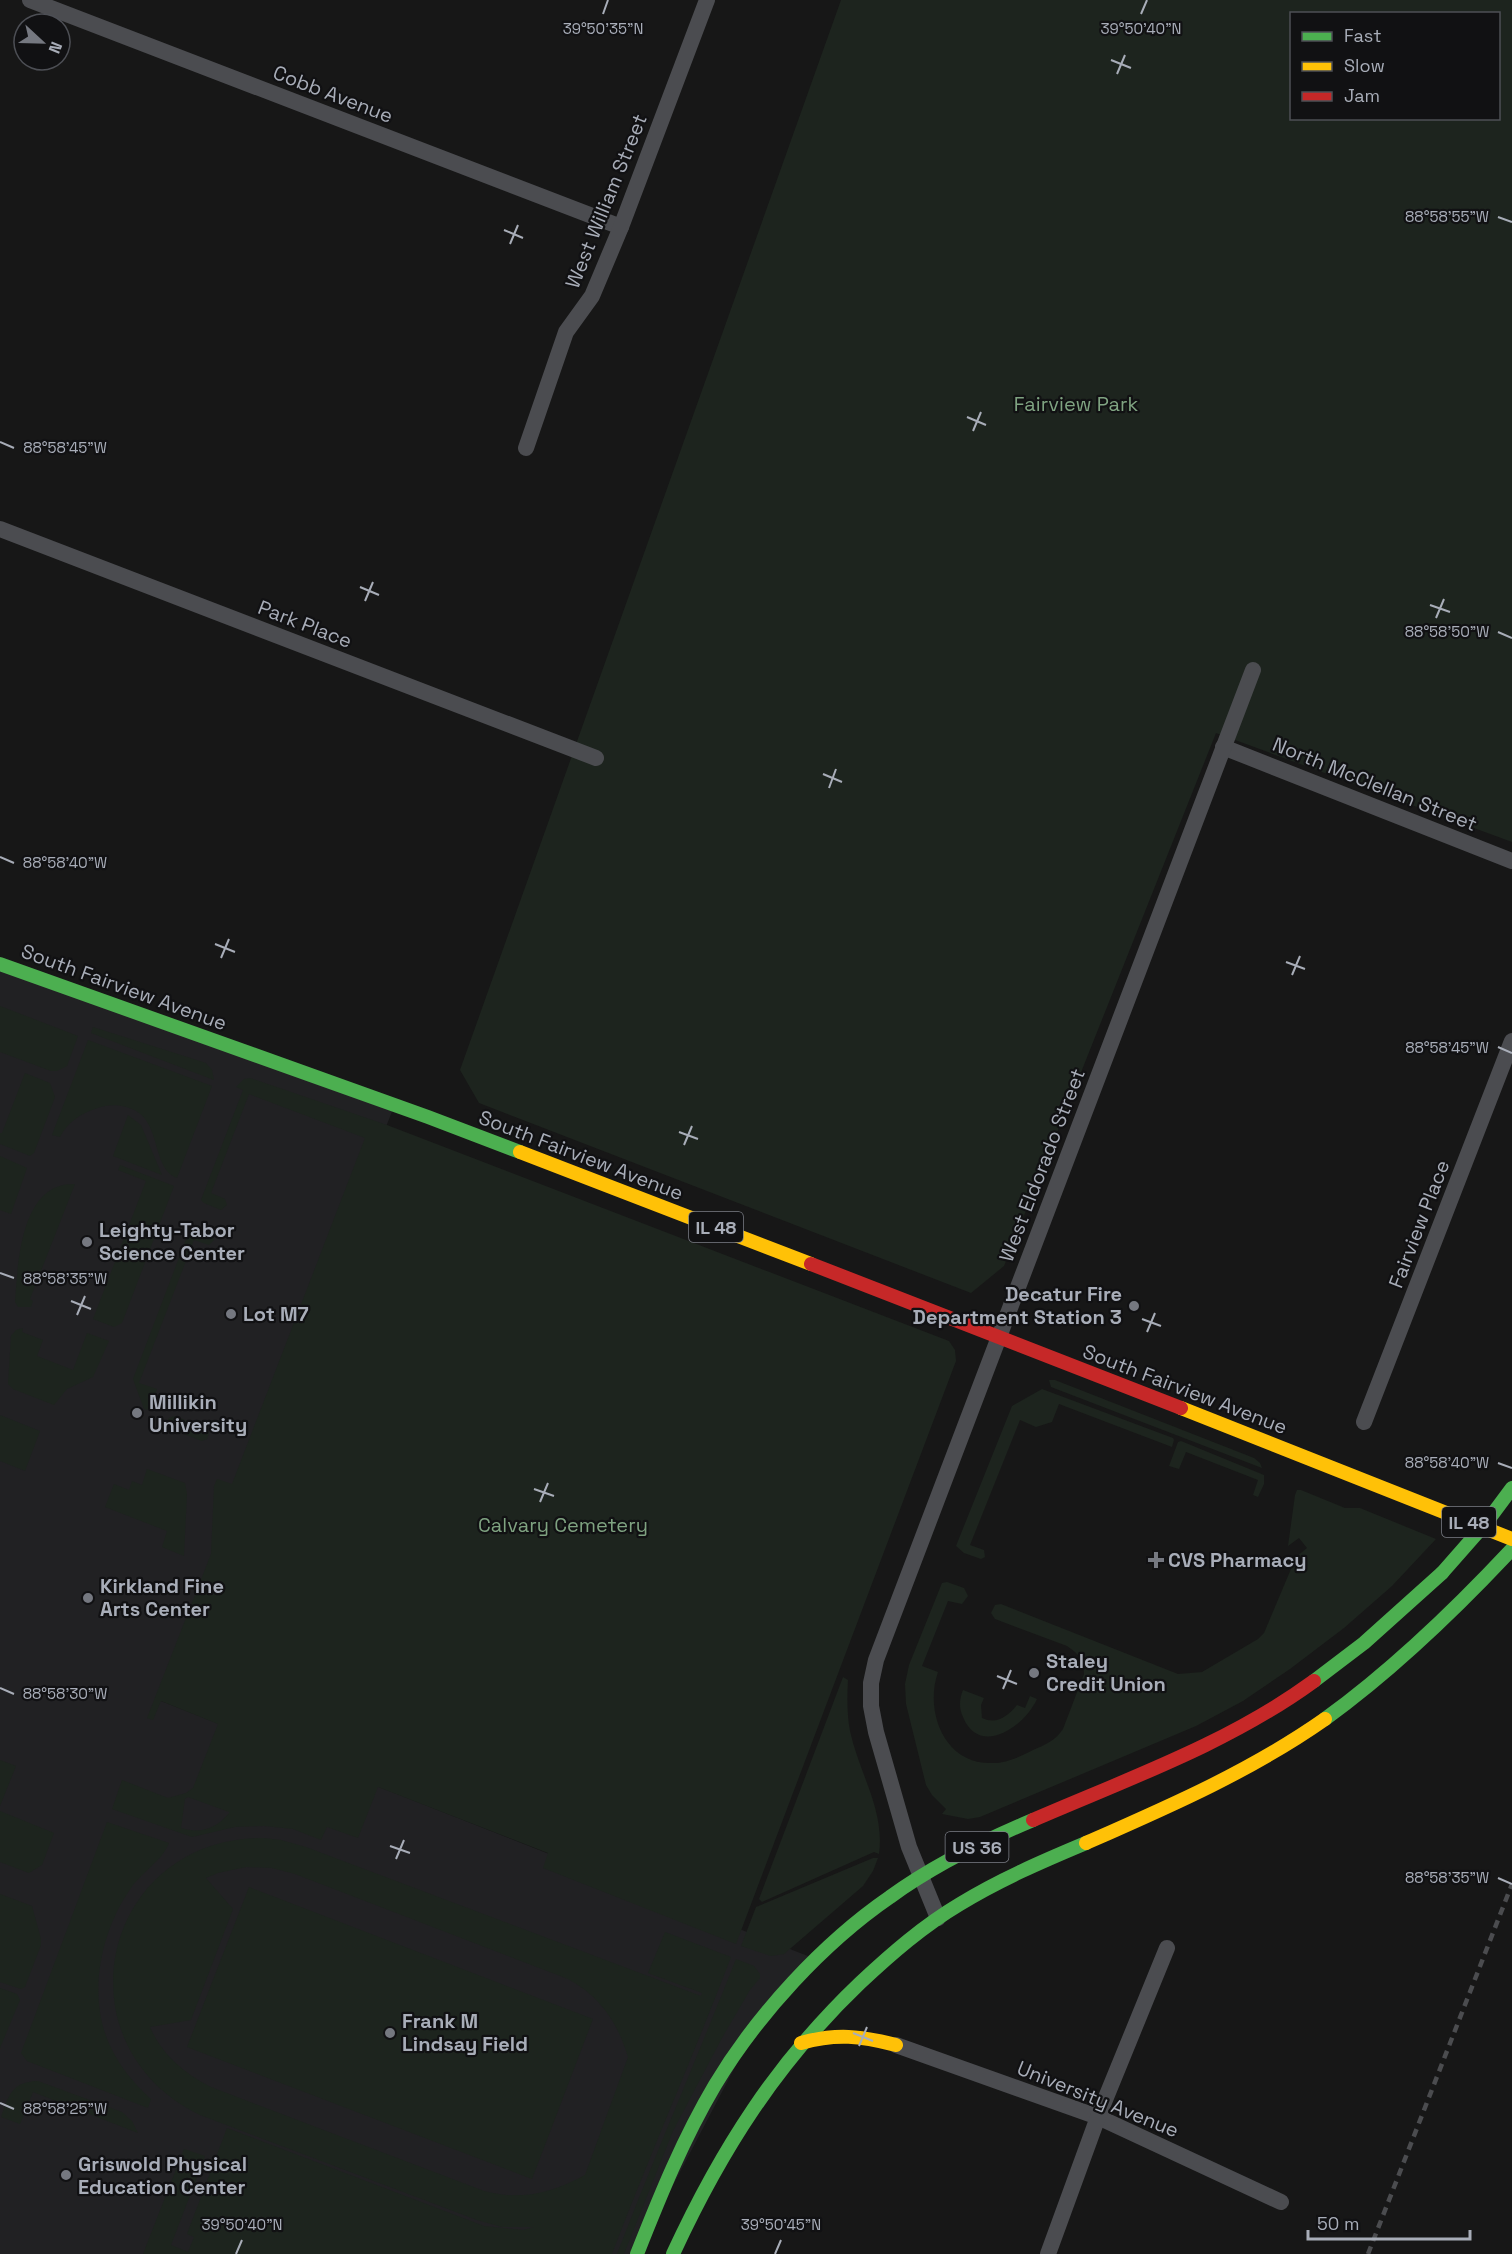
<svg xmlns="http://www.w3.org/2000/svg" width="1512" height="2254" font-family="'Space Grotesk',sans-serif">
<style>
.built{fill:#212123}
.green{fill:#1d241e;fill-rule:evenodd}
.lines{fill:none;stroke-linecap:round;stroke-linejoin:round}
.street{stroke:#4b4c50;stroke-width:16}
.fast{stroke:#4caf50;stroke-width:14}
.slow{stroke:#ffc107;stroke-width:14}
.jam{stroke:#c62828;stroke-width:14}
.rail{stroke:#4b4c4f;stroke-width:4.5;stroke-dasharray:8 6;stroke-linecap:butt}
.fast-bridge{stroke:#4caf50;stroke-width:14}
.ticks{fill:none;stroke:#a8adb8;stroke-width:2}
.poi-dot{fill:#757880;stroke:#111113;stroke-width:2}
.labels{text-anchor:middle;dominant-baseline:central;stroke-width:4.5;stroke-linejoin:round;paint-order:stroke}
.shield{fill:#111113;stroke:#7b7e86;stroke-width:1.5}
.shield-label{font-size:18px;font-weight:bold;fill:#a8adb8}
.street-label{font-size:20px;fill:#a8adb8;stroke:#111113}
.park-label{font-size:20px;fill:#7fa381;stroke:#111113}
.poi-label{font-size:20px;font-weight:bold;fill:#a8adb8;stroke:#111113;text-anchor:start}
.ticks-label{font-size:15px;text-anchor:middle;fill:#a8adb8;stroke:#111113;stroke-width:4.5;stroke-linejoin:round;paint-order:stroke}
</style>
<rect width="100%" height="100%" fill="#171717"/>
<path class="built" d="M 0,964 L 393,1109 L 161,1701 L 818,1960 L 755,2029 L 637,2254 L 0,2254 Z"/>
<g class="green">
<path d="M 841,0 L 1512,0 L 1512,842 L 1216,733 L 1004,1266 L 971,1293 L 479,1103 L 460,1070 ZM 1292,14 L 1498,14 L 1498,118 L 1292,118 Z"/>
<path d="M 0,1006 L 78,1036 L 67,1066 L 57,1071 L 51,1071 L 0,1052 Z"/>
<path d="M 93,1027 L 206,1063 L 212,1070 L 214,1080 L 91,1033 Z"/>
<path d="M 88,1040 L 212,1086 L 177,1178 C 149,1167 164,1116 126,1107 C 116,1104 104,1105 95,1109 C 80,1114 67,1123 60,1137 L 52,1135 Z"/>
<path d="M 25,1073 L 50,1083 L 55,1097 L 34,1153 L 30,1156 L 0,1144 L 0,1133 L 2,1133 Z"/>
<path d="M 250,1078 L 387,1125 L 949,1341 L 955,1350 L 956,1361 L 736,1944 L 543,1868 L 548,1853 L 378,1787 L 358,1838 L 327,1827 L 321,1840 L 293,1829 L 264,1826 L 235,1827 L 192,1837 L 112,1809 L 122,1780 L 168,1798 L 186,1793 L 193,1788 L 218,1724 L 161,1701 L 153,1720 L 147,1718 L 211,1554 L 214,1486 L 217,1479 L 232,1484 L 365,1138 L 249,1094 L 211,1193 L 225,1199 L 227,1205 L 221,1210 L 204,1203 L 201,1200 L 243,1090 L 236,1087 L 244,1079 ZM 188,1797 L 229,1812 L 229,1813 C 216,1829 200,1834 181,1828 L 185,1799 Z"/>
<path d="M 128,1115 L 141,1125 L 162,1175 L 113,1156 Z"/>
<path d="M 0,1156 L 27,1168 L 11,1214 L 0,1210 Z"/>
<path d="M 120,1165 L 174,1186 L 122,1323 L 114,1327 L 93,1319 L 146,1181 L 118,1170 Z"/>
<path d="M 75,1184 L 30,1299 L 33,1301 L 31,1307 L 18,1307 L 15,1302 C 18,1265 20,1182 75,1184 Z"/>
<path d="M 191,1226 L 212,1232 L 214,1234 L 214,1240 L 209,1245 L 194,1240 L 139,1383 L 157,1389 L 149,1410 L 144,1409 L 133,1379 Z"/>
<path d="M 23,1328 L 22,1332 L 43,1340 L 37,1356 L 73,1370 L 87,1333 L 109,1341 L 93,1377 L 67,1389 L 54,1405 L 13,1389 L 8,1384 L 11,1336 L 16,1330 Z"/>
<path d="M 1049,1380 L 1055,1380 L 1254,1458 L 1260,1463 L 1262,1468 L 1051,1387 Z"/>
<path d="M 1042,1389 L 1173,1438 L 1174,1440 L 1172,1447 L 1059,1404 L 1052,1422 L 1036,1427 L 1020,1420 L 970,1545 L 984,1550 L 985,1557 L 981,1559 L 964,1553 L 956,1546 L 1012,1406 Z"/>
<path d="M 0,1415 L 40,1431 L 25,1471 L 0,1461 Z"/>
<path d="M 175,1416 L 206,1428 L 209,1433 L 207,1439 L 202,1441 L 171,1429 L 167,1421 L 169,1418 Z"/>
<path d="M 1181,1441 L 1264,1475 L 1264,1484 L 1258,1497 L 1253,1495 L 1258,1480 L 1186,1452 L 1179,1469 L 1169,1466 L 1178,1442 Z"/>
<path d="M 147,1469 L 185,1483 L 187,1494 L 184,1556 L 162,1547 L 167,1531 L 105,1507 L 114,1484 L 129,1490 L 132,1481 L 142,1485 Z"/>
<path d="M 1297,1490 L 1301,1490 L 1345,1508 L 1360,1508 L 1436,1539 L 1392,1586 L 1344,1628 L 1290,1669 L 1243,1701 L 1196,1726 L 980,1817 L 968,1819 L 942,1814 L 946,1809 L 932,1795 L 926,1785 L 906,1704 L 905,1684 L 909,1665 L 942,1583 L 947,1582 L 964,1588 L 968,1596 L 962,1604 L 948,1601 L 922,1666 L 938,1672 C 924,1712 945,1766 994,1763 C 1006,1763 1022,1756 1033,1750 C 1045,1745 1056,1740 1063,1729 L 1084,1674 C 1084,1660 1079,1654 1067,1646 L 995,1619 L 991,1613 L 995,1605 L 1001,1604 L 1178,1674 L 1202,1672 L 1258,1639 L 1264,1633 L 1296,1557 L 1307,1548 L 1299,1538 L 1288,1546 L 1295,1495 Z"/>
<path d="M 843,1677 L 848,1680 C 847,1697 847,1715 850,1731 C 859,1773 885,1810 879,1854 L 874,1852 L 762,1902 L 759,1899 Z"/>
<path d="M 963,1690 L 984,1698 L 981,1705 L 982,1718 C 997,1725 1008,1716 1017,1705 L 1025,1708 L 1030,1696 L 1037,1699 C 1025,1726 980,1758 963,1717 C 959,1709 959,1699 963,1690 Z"/>
<path d="M 0,1760 L 16,1766 L 0,1806 Z"/>
<path d="M 0,1811 L 54,1833 L 42,1865 L 29,1873 L 0,1862 Z"/>
<path d="M 107,1822 L 169,1843 C 162,1861 142,1872 131,1888 C 98,1935 85,2006 116,2057 C 125,2073 138,2087 151,2099 L 148,2108 L 27,2061 L 21,2053 Z"/>
<path d="M 264,1838 L 281,1840 L 306,1847 L 701,1996 L 702,1993 L 648,1973 L 665,1932 L 731,1957 C 693,2057 650,2154 612,2254 L 143,2254 L 184,2149 L 205,2156 L 171,2245 L 188,2252 L 194,2237 L 187,2234 L 227,2128 L 484,2226 L 523,2230 L 534,2227 L 502,2227 L 477,2220 L 200,2115 C 55,2045 102,1837 264,1838 ZM 246,1867 L 272,1868 L 295,1874 L 568,1979 C 600,1996 618,2023 628,2057 L 585,2175 C 552,2193 521,2201 484,2191 L 211,2087 C 184,2073 162,2055 150,2027 L 191,2020 L 233,1909 L 206,1878 L 218,1873 Z"/>
<path d="M 873,1858 L 878,1858 L 873,1871 L 863,1886 L 784,1954 L 771,1956 L 741,1946 L 756,1907 Z"/>
<path d="M 249,1887 L 593,2019 L 532,2179 L 187,2047 Z"/>
<path d="M 0,1894 L 32,1906 L 41,1939 L 41,1945 L 25,1987 L 21,1989 L 0,1982 Z"/>
<path d="M 736,1959 L 754,1966 L 760,1974 L 760,1978 L 750,1990 L 722,2038 L 673,2131 L 624,2254 L 617,2254 C 655,2155 697,2058 736,1959 Z"/>
<path d="M 0,1988 L 17,1994 L 20,2000 L 0,2048 Z"/>
<path d="M 38,2081 L 122,2112 L 132,2121 L 138,2133 L 33,2092 L 20,2124 L 1,2117 C 9,2095 11,2082 38,2081 Z"/>
</g>
<g class="lines">
<g class="street">
<path d="M 30,0 L 621,227"/>
<path d="M 526,448 L 566,332 L 592,296 L 621,227 L 707,0"/>
<path d="M 0,529 L 596,758"/>
<path d="M 1223,747 L 1512,861"/>
<path d="M 1364,1422 L 1512,1041"/>
<path d="M 938,1918 L 909,1847 L 876,1732 L 871,1706 L 871,1683 L 876,1660 L 1253,670"/>
<path d="M 896,2045 L 1098,2117 L 1281,2202"/>
<path d="M 1048,2254 L 1098,2117 L 1167,1948"/>
</g>
<g class="fast">
<path d="M 0,964 L 428,1117 L 520,1152"/>
<path d="M 1314,1681 L 1364,1643 L 1442,1573"/>
<path d="M 1325,1719 C 1394,1669 1454,1611 1512,1549"/>
<path d="M 637,2254 C 660,2196 683,2139 715,2085 C 757,2015 823,1943 890,1897 C 934,1865 983,1841 1033,1820"/>
<path d="M 673,2254 C 721,2150 777,2062 860,1983 C 891,1954 923,1926 960,1904 C 999,1880 1043,1861 1086,1843"/>
</g>
<g class="slow">
<path d="M 520,1152 L 811,1264"/>
<path d="M 1181,1408 L 1512,1539"/>
<path d="M 1086,1843 C 1168,1807 1251,1771 1325,1719"/>
<path d="M 801,2043 C 837,2033 860,2036 896,2045"/>
</g>
<g class="jam">
<path d="M 811,1264 L 1181,1408"/>
<path d="M 1033,1820 C 1130,1778 1229,1743 1314,1681"/>
</g>
<path class="rail" d="M 1368,2254 L 1512,1884"/>
<path class="fast-bridge" d="M 1442,1573 L 1486,1523 L 1512,1488"/>
</g>
<path class="ticks" d="M 603,14 L 608,0M 1141,14 L 1147,0M 1111,60 L 1131,68M 1117,74 L 1125,55M 1498,217 L 1512,222M 504,230 L 523,238M 510,244 L 518,225M 967,417 L 986,425M 973,431 L 981,412M 0,442 L 14,448M 360,587 L 379,595M 365,601 L 373,582M 1430,605 L 1450,612M 1436,618 L 1444,599M 1498,632 L 1512,638M 823,774 L 842,782M 829,788 L 836,769M 0,857 L 14,863M 215,944 L 235,952M 221,958 L 229,939M 1286,962 L 1305,969M 1292,975 L 1300,956M 1498,1047 L 1512,1053M 679,1132 L 698,1139M 684,1145 L 692,1126M 0,1273 L 14,1278M 71,1301 L 91,1309M 77,1315 L 85,1296M 1142,1319 L 1161,1326M 1147,1332 L 1155,1313M 1498,1463 L 1512,1468M 534,1489 L 554,1496M 540,1502 L 548,1483M 997,1676 L 1017,1684M 0,1688 L 14,1694M 1003,1689 L 1011,1670M 390,1846 L 410,1853M 396,1859 L 404,1840M 1498,1878 L 1512,1884M 853,2033 L 873,2041M 859,2046 L 867,2027M 0,2103 L 14,2109M 236,2254 L 242,2240M 775,2254 L 781,2240"/>
<g class="poi-dot">
<circle cx="87" cy="1242" r="6"/>
<circle cx="1134" cy="1306" r="6"/>
<circle cx="231" cy="1314" r="6"/>
<circle cx="137" cy="1413" r="6"/>
<path d="M1153 1551h6v6h6v6h-6v6h-6v-6h-6v-6h6z"/>
<circle cx="88" cy="1598" r="6"/>
<circle cx="1034" cy="1673" r="6"/>
<circle cx="390" cy="2033" r="6"/>
<circle cx="66" cy="2175" r="6"/>
</g>
<g class="labels">
<g class="shield">
<rect x="689" y="1212" width="54" height="30" rx="4.5"/>
<rect x="1442" y="1507" width="54" height="30" rx="4.5"/>
<rect x="945.5" y="1832" width="63" height="30" rx="4.5"/>
</g>
<g class="shield-label">
<text x="716" y="1227">IL 48</text>
<text x="1469" y="1522">IL 48</text>
<text x="977" y="1847">US 36</text>
</g>
<g class="street-label">
<text transform="translate(333 94) rotate(21)">Cobb Avenue</text>
<text transform="translate(606 201) rotate(-68)">West William Street</text>
<text transform="translate(305 624) rotate(21)">Park Place</text>
<text transform="translate(1375 784) rotate(22)">North McClellan Street</text>
<text transform="translate(124 987) rotate(20)">South Fairview Avenue</text>
<text transform="translate(581 1155) rotate(21)">South Fairview Avenue</text>
<text transform="translate(1042 1165) rotate(-69)">West Eldorado Street</text>
<text transform="translate(1419 1224) rotate(-69)">Fairview Place</text>
<text transform="translate(1185 1389) rotate(21)">South Fairview Avenue</text>
<text transform="translate(1098 2099) rotate(22)">University Avenue</text>
</g>
<g class="park-label">
<text x="1076" y="404">Fairview Park</text>
<text x="563" y="1525">Calvary Cemetery</text>
</g>
<g class="poi-label">
<text x="99" y="1230">Leighty-Tabor<tspan x="99" dy="23">Science Center</tspan></text>
<text x="1122" y="1294" text-anchor="end">Decatur Fire<tspan x="1122" dy="23">Department Station 3</tspan></text>
<text x="243" y="1314">Lot M7</text>
<text x="149" y="1402">Millikin<tspan x="149" dy="23">University</tspan></text>
<text x="1168" y="1560">CVS Pharmacy</text>
<text x="100" y="1586">Kirkland Fine<tspan x="100" dy="23">Arts Center</tspan></text>
<text x="1046" y="1661">Staley<tspan x="1046" dy="23">Credit Union</tspan></text>
<text x="402" y="2021">Frank M<tspan x="402" dy="23">Lindsay Field</tspan></text>
<text x="78" y="2164">Griswold Physical<tspan x="78" dy="23">Education Center</tspan></text>
</g>
</g>
<g class="ticks-label">
<text x="603" y="34">39°50'35"N</text>
<text x="1141" y="34">39°50'40"N</text>
<text x="1447" y="222">88°58'55"W</text>
<text x="65" y="453">88°58'45"W</text>
<text x="1447" y="637">88°58'50"W</text>
<text x="65" y="868">88°58'40"W</text>
<text x="1447" y="1053">88°58'45"W</text>
<text x="65" y="1284">88°58'35"W</text>
<text x="1447" y="1468">88°58'40"W</text>
<text x="65" y="1699">88°58'30"W</text>
<text x="1447" y="1883">88°58'35"W</text>
<text x="65" y="2114">88°58'25"W</text>
<text x="242" y="2230">39°50'40"N</text>
<text x="781" y="2230">39°50'45"N</text>
</g>
<rect x="1290" y="12" width="210" height="108" fill="#111113" stroke="#4d4f55" stroke-width="1.5"/>
<rect x="1302" y="32" width="30" height="9" fill="#4caf50" stroke="#4d4f55" stroke-width="1.5"/>
<text x="1344" y="42" font-size="18" fill="#a8adb8">Fast</text>
<rect x="1302" y="62" width="30" height="9" fill="#ffc107" stroke="#4d4f55" stroke-width="1.5"/>
<text x="1344" y="72" font-size="18" fill="#a8adb8">Slow</text>
<rect x="1302" y="92" width="30" height="9" fill="#c62828" stroke="#4d4f55" stroke-width="1.5"/>
<text x="1344" y="102" font-size="18" fill="#a8adb8">Jam</text>
<g transform="translate(42 42) rotate(112)"><circle r="28" fill="#111113" stroke="#4d4f55" stroke-width="1.5"/>
<path d="M0-4.5L10 22L0 15L-10 22Z" fill="#757880"/>
<text y="-9" font-size="16" font-weight="bold" text-anchor="middle" fill="#a8adb8">N</text>
</g>
<path d="M1308 2230v9h162v-9" fill="none" stroke="#a8adb8" stroke-width="3"/>
<text x="1317" y="2230" font-size="18" fill="#a8adb8" stroke="#111113" stroke-width="4.5" paint-order="stroke">50 m</text>
</svg>
